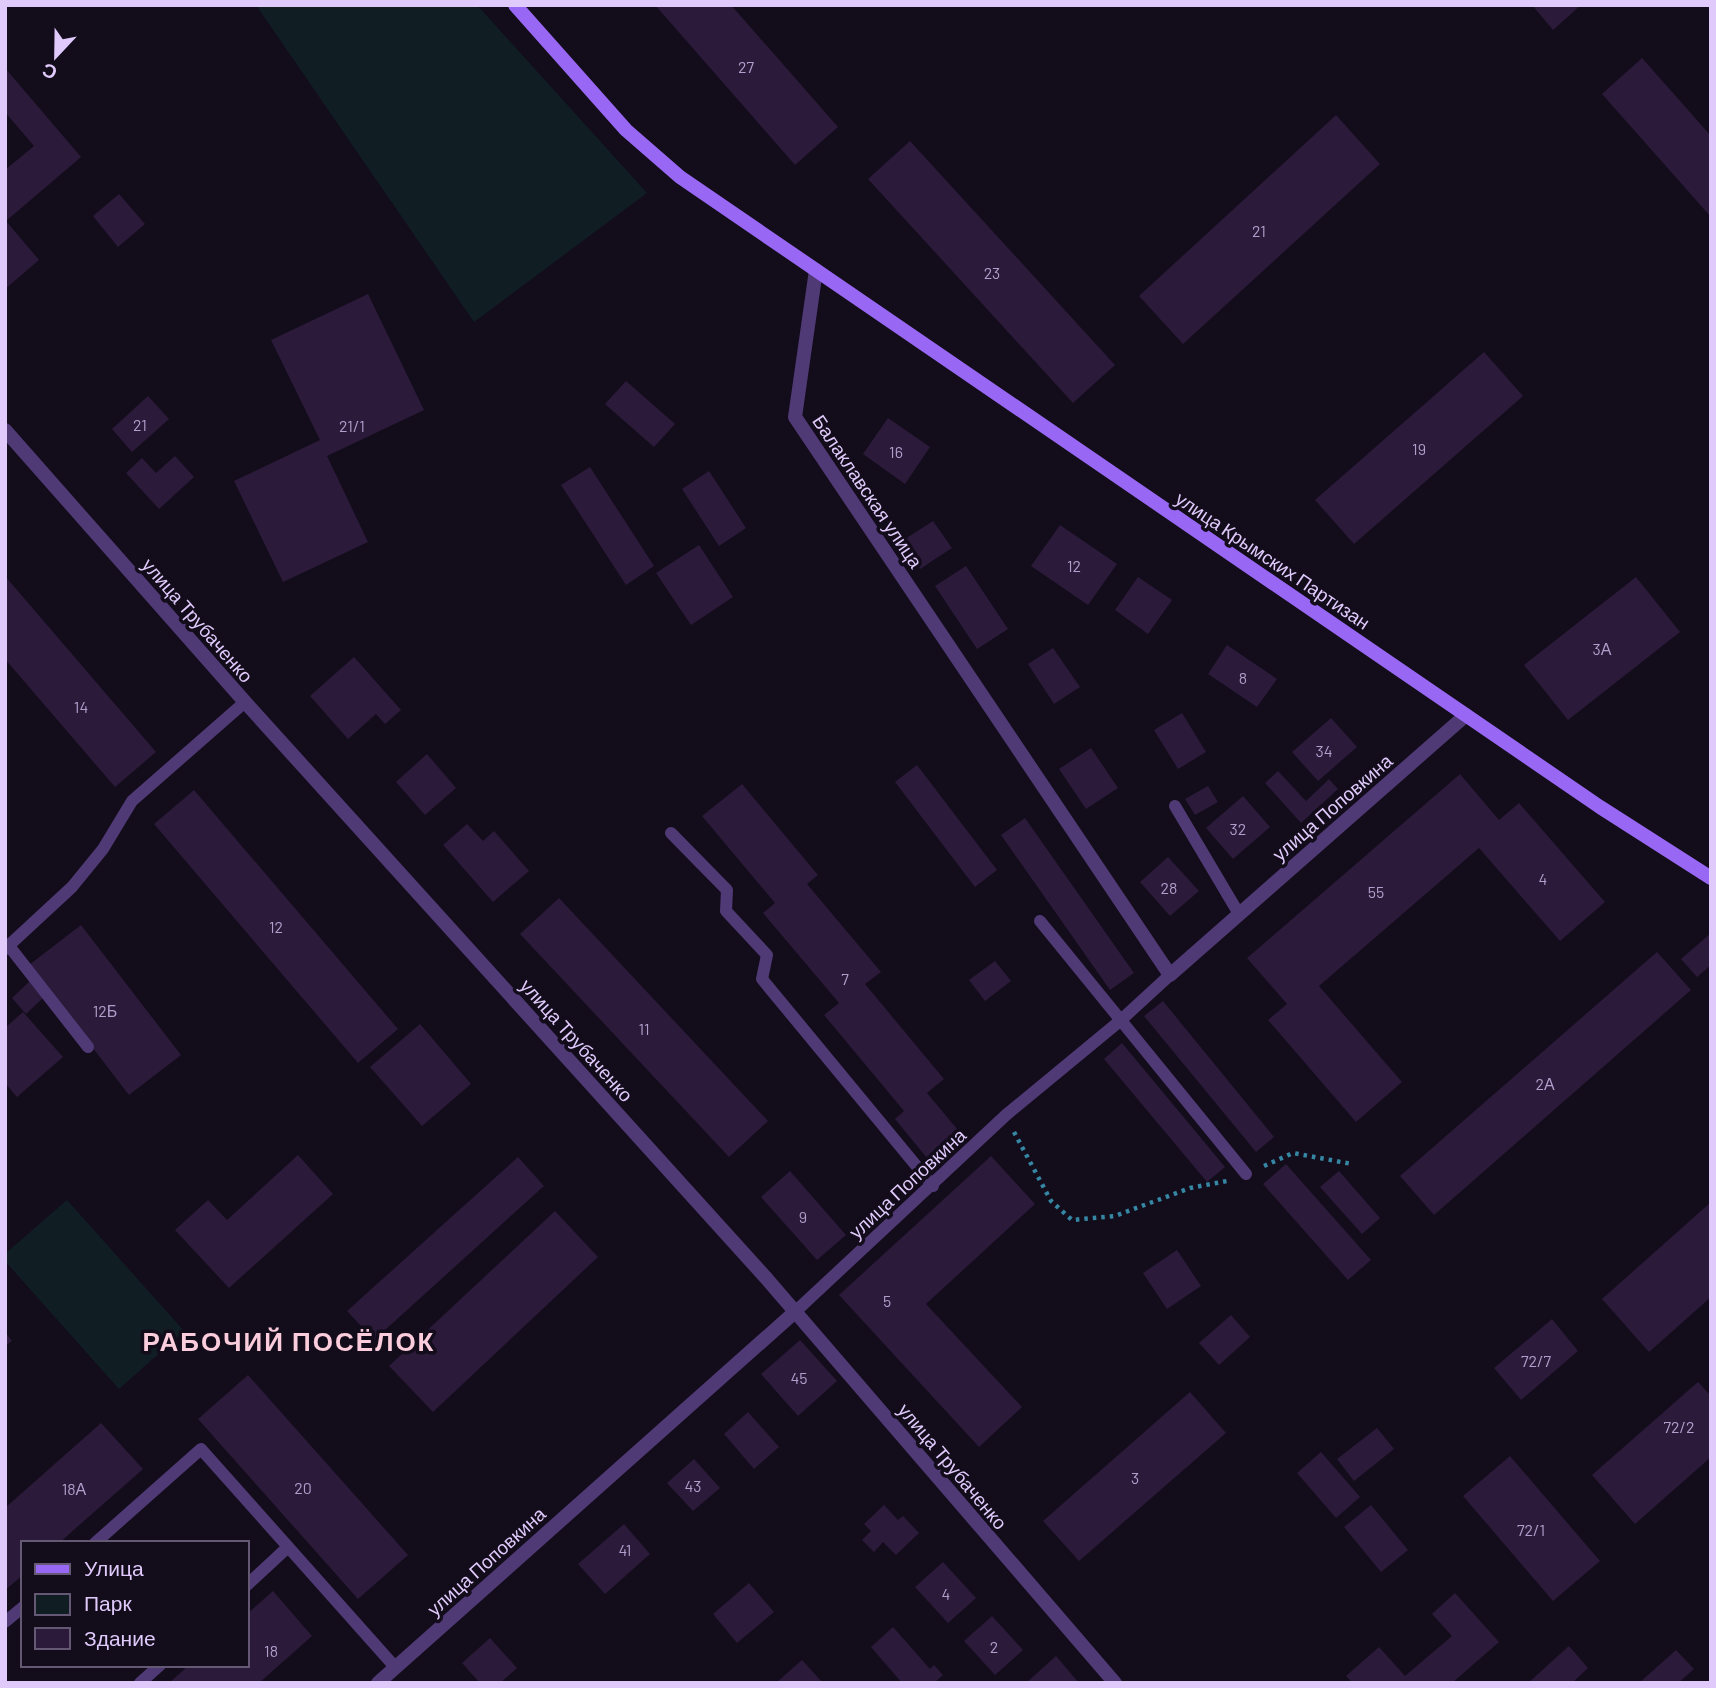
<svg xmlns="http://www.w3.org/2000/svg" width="1716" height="1688" font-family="Barlow,sans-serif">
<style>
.green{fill:#101e24}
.building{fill:#2b1a3a}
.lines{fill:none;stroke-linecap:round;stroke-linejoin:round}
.path{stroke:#3587a4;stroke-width:4.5;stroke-dasharray:3.5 5;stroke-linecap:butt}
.service{stroke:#503a76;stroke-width:12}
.minor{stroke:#503a76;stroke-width:14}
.tertiary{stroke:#503a76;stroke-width:14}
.secondary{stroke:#9868f4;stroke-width:14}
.labels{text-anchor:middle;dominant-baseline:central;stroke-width:7;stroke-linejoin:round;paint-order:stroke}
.number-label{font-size:16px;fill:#b29ecb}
.street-label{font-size:19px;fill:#dfcafb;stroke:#130c1b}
.district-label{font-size:26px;font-weight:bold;letter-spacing:2px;fill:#fbccdb;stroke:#130c1b}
</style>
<rect width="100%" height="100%" fill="#130c1b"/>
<g class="green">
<path d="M 256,5 L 477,5 L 647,193 L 474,322 Z"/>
<path d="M 67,1200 L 184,1331 L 119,1389 L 5,1261 L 5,1254 Z"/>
</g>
<g class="building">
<path d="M 655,5 L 731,5 L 838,127 L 795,165 Z"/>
<path d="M 1532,5 L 1581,5 L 1553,30 Z"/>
<path d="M 1642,58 L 1711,136 L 1711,217 L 1602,94 Z"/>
<path d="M 5,68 L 81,157 L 6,221 L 39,260 L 5,289 L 5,170 L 34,146 L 5,112 Z"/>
<path d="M 1336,115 L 1380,164 L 1183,344 L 1139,296 Z"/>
<path d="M 910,141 L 1115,365 L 1073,403 L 868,179 Z"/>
<path d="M 119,194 L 145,224 L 118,247 L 93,216 Z"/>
<path d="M 368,294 L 424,410 L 327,456 L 368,542 L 283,582 L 234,481 L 320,440 L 271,340 Z"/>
<path d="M 1484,352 L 1523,396 L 1354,544 L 1315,500 Z"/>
<path d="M 626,381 L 675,424 L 654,447 L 605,404 Z"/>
<path d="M 148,396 L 169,419 L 132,452 L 112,429 Z"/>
<path d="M 888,418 L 930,447 L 905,484 L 863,454 Z"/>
<path d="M 175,456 L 194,477 L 159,509 L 126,473 L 142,458 L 156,473 Z"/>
<path d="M 590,467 L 654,566 L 626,585 L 561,485 Z"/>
<path d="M 709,471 L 746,528 L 719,546 L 682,489 Z"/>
<path d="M 933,521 L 952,548 L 920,569 L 902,541 Z"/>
<path d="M 1060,525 L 1117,564 L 1088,605 L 1031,566 Z"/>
<path d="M 699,545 L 733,597 L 691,625 L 656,573 Z"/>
<path d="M 966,566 L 1008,629 L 977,649 L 935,586 Z"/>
<path d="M 5,576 L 156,752 L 115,787 L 5,659 Z"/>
<path d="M 1138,577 L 1172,600 L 1148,634 L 1115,610 Z"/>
<path d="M 1636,577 L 1680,632 L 1568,720 L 1524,665 Z"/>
<path d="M 1227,645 L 1277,679 L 1257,707 L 1208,674 Z"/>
<path d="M 1053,648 L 1080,687 L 1054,704 L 1028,664 Z"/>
<path d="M 354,657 L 401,710 L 385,724 L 376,714 L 348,739 L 310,696 Z"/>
<path d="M 1182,713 L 1206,752 L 1178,769 L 1154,730 Z"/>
<path d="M 1331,718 L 1357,747 L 1318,781 L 1292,752 Z"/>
<path d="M 1091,748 L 1118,788 L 1086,809 L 1059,769 Z"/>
<path d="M 427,754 L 456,788 L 425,815 L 396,782 Z"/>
<path d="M 917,765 L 997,870 L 975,887 L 895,782 Z"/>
<path d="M 1278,771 L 1306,801 L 1329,779 L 1338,789 L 1301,823 L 1265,783 Z"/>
<path d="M 1460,774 L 1499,820 L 1519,803 L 1605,902 L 1560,941 L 1479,848 L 1319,986 L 1402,1082 L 1356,1122 L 1268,1020 L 1287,1004 L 1247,958 Z"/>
<path d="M 742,784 L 818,875 L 807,884 L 881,972 L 865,984 L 944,1079 L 927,1093 L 963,1136 L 931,1163 L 895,1119 L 904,1111 L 824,1015 L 839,1003 L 763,913 L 775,903 L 702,816 Z"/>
<path d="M 1208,786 L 1218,802 L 1195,815 L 1185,799 Z"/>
<path d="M 194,790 L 398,1029 L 358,1063 L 154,824 Z"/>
<path d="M 1243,796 L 1270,827 L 1233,859 L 1206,828 Z"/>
<path d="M 1025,818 L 1134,973 L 1110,990 L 1001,835 Z"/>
<path d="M 467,824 L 483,841 L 494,831 L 529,871 L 493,902 L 443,845 Z"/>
<path d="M 1168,857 L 1199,891 L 1170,916 L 1140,882 Z"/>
<path d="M 559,898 L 768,1121 L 729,1157 L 520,934 Z"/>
<path d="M 81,925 L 181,1055 L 129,1095 L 29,965 Z"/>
<path d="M 1711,933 L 1711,965 L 1697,977 L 1681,959 Z"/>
<path d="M 1657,952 L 1691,990 L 1434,1215 L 1400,1176 Z"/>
<path d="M 995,961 L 1011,981 L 985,1001 L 969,980 Z"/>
<path d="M 31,980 L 46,995 L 26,1014 L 12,998 Z"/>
<path d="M 1163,1001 L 1274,1137 L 1256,1152 L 1144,1016 Z"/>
<path d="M 23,1012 L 63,1057 L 17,1097 L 5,1083 L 5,1028 Z"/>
<path d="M 420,1024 L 471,1084 L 422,1126 L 370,1067 Z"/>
<path d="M 1122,1043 L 1225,1167 L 1207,1182 L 1104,1059 Z"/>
<path d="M 298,1155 L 333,1194 L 229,1288 L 175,1230 L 208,1200 L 227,1220 Z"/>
<path d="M 991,1156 L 1035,1204 L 926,1304 L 1022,1407 L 979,1447 L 839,1295 Z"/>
<path d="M 518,1157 L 544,1186 L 374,1340 L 347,1311 Z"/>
<path d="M 1286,1164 L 1371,1260 L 1348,1280 L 1263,1184 Z"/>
<path d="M 790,1171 L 846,1235 L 817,1260 L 761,1197 Z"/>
<path d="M 1339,1171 L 1380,1218 L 1362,1234 L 1320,1187 Z"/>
<path d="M 1711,1202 L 1711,1297 L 1649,1352 L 1602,1299 Z"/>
<path d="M 555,1211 L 598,1257 L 433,1412 L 389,1366 Z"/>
<path d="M 1177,1250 L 1201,1286 L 1167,1309 L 1143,1273 Z"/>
<path d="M 1231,1315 L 1250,1337 L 1219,1365 L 1199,1343 Z"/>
<path d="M 1552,1319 L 1578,1351 L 1521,1400 L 1494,1368 Z"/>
<path d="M 5,1332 L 12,1341 L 5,1346 Z"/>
<path d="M 800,1340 L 837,1381 L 798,1416 L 761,1374 Z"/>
<path d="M 248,1375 L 408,1555 L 358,1599 L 198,1419 Z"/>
<path d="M 1698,1382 L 1711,1396 L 1711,1457 L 1635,1524 L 1592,1475 Z"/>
<path d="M 1190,1392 L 1226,1433 L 1079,1561 L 1043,1521 Z"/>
<path d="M 748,1412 L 779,1447 L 754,1469 L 724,1434 Z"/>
<path d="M 101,1423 L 143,1469 L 59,1543 L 23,1543 L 23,1575 L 5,1590 L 5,1508 Z"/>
<path d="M 1377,1428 L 1394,1449 L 1354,1481 L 1337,1459 Z"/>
<path d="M 1321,1452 L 1360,1497 L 1336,1518 L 1297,1473 Z"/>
<path d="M 1510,1456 L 1600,1561 L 1553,1601 L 1463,1496 Z"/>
<path d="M 694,1459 L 720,1488 L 693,1511 L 667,1483 Z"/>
<path d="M 884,1505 L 898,1520 L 903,1516 L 919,1533 L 896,1555 L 883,1542 L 874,1552 L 862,1540 L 871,1531 L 864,1524 Z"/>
<path d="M 1371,1505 L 1408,1550 L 1381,1572 L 1344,1527 Z"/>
<path d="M 624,1524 L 650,1554 L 605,1594 L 578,1564 Z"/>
<path d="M 943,1562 L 976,1598 L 948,1623 L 915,1587 Z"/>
<path d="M 749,1583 L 774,1612 L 737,1643 L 713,1614 Z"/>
<path d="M 273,1591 L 312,1636 L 259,1683 L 169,1683 L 189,1665 L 247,1665 L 247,1614 Z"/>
<path d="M 1455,1593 L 1499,1642 L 1452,1683 L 1353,1683 L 1346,1676 L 1379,1647 L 1405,1676 L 1452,1636 L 1432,1614 Z"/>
<path d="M 992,1616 L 1023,1650 L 995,1675 L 964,1641 Z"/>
<path d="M 893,1627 L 930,1669 L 934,1665 L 943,1675 L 934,1683 L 902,1683 L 871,1647 Z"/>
<path d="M 490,1638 L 517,1668 L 500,1683 L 480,1683 L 462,1663 Z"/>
<path d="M 1569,1646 L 1588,1668 L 1572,1683 L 1528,1683 Z"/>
<path d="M 1676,1650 L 1694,1669 L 1678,1683 L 1639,1683 Z"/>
<path d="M 1056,1656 L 1079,1683 L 1026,1683 Z"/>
<path d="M 802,1660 L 823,1683 L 776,1683 Z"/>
</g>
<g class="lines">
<g class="path">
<path d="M 1014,1132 L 1051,1201 L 1072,1220 L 1115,1216 L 1190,1188 L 1227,1181"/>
<path d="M 1264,1166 L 1293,1153 L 1352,1164"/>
</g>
<g class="service">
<path d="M 1175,806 L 1239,914"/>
<path d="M 671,833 L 727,890 L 726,911 L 767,955 L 762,979 L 933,1186"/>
<path d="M 1040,921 L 1246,1174"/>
<path d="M 9,946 L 88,1047"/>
<path d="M 5,949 L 72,887 L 103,849 L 132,801 L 245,702"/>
<path d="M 796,1311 L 1006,1115 L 1121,1020 L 1170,975"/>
<path d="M 95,1543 L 201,1449 L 395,1667"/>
<path d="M 247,1585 L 288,1547"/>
<path d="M 5,1622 L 23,1607"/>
<path d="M 140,1683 L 160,1665"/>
</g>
<g class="minor">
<path d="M 816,270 L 795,417 L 1170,975 L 1466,715"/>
<path d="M 378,1683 L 796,1311"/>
</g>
<path class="tertiary" d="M 5,430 L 245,702 L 767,1279 L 1115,1683"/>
<path class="secondary" d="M 515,5 L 626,130 L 680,177 L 1600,807 L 1711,878"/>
</g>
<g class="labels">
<g class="number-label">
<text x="746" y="66">27</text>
<text x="1259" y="230">21</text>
<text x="992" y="272">23</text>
<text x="140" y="424">21</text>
<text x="352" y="425">21/1</text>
<text x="1419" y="448">19</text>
<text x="896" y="451">16</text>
<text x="1074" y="565">12</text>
<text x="1602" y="648">3А</text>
<text x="1243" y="677">8</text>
<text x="81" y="706">14</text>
<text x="1324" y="750">34</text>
<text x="1238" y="828">32</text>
<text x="1543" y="878">4</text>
<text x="1169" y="887">28</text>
<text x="1376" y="891">55</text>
<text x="276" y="926">12</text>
<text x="845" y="978">7</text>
<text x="105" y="1010">12Б</text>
<text x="644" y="1028">11</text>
<text x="1545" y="1083">2А</text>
<text x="803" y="1216">9</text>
<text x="887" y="1300">5</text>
<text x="1536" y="1360">72/7</text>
<text x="799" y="1377">45</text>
<text x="1679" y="1426">72/2</text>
<text x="1135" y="1477">3</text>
<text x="693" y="1485">43</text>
<text x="303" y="1487">20</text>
<text x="74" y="1488">18А</text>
<text x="1531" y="1529">72/1</text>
<text x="625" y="1549">41</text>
<text x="946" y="1593">4</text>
<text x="994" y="1646">2</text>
<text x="271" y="1650">18</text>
</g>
<g class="street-label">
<text transform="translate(868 491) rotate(56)">Балаклавская улица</text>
<text transform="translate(1273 560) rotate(34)">улица Крымских Партизан</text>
<text transform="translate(198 620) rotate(49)">улица Трубаченко</text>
<text transform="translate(1332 807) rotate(-41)">улица Поповкина</text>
<text transform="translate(577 1040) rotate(48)">улица Трубаченко</text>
<text transform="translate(907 1183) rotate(-43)">улица Поповкина</text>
<text transform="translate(953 1466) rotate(50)">улица Трубаченко</text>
<text transform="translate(486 1561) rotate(-42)">улица Поповкина</text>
</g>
<g class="district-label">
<text x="289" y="1340">РАБОЧИЙ ПОСЁЛОК</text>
</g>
</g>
<rect width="1716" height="1688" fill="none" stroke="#dfcafb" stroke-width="14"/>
<rect x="21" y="1541" width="228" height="126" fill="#130c1b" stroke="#655875" stroke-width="2"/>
<rect x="35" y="1564" width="35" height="10" fill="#9868f4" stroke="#655875" stroke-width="2"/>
<text x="84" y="1576" font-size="21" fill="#dfcafb">Улица</text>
<rect x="35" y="1594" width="35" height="21" fill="#101e24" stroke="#655875" stroke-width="2"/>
<text x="84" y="1611" font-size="21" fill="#dfcafb">Парк</text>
<rect x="35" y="1628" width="35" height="21" fill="#2b1a3a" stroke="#655875" stroke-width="2"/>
<text x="84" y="1646" font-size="21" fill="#dfcafb">Здание</text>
<g transform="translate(56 56) rotate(202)" stroke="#130c1b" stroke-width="5" paint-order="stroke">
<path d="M0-5L12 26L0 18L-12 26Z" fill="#dfcafb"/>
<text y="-10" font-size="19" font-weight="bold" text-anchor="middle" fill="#dfcafb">С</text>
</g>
</svg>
